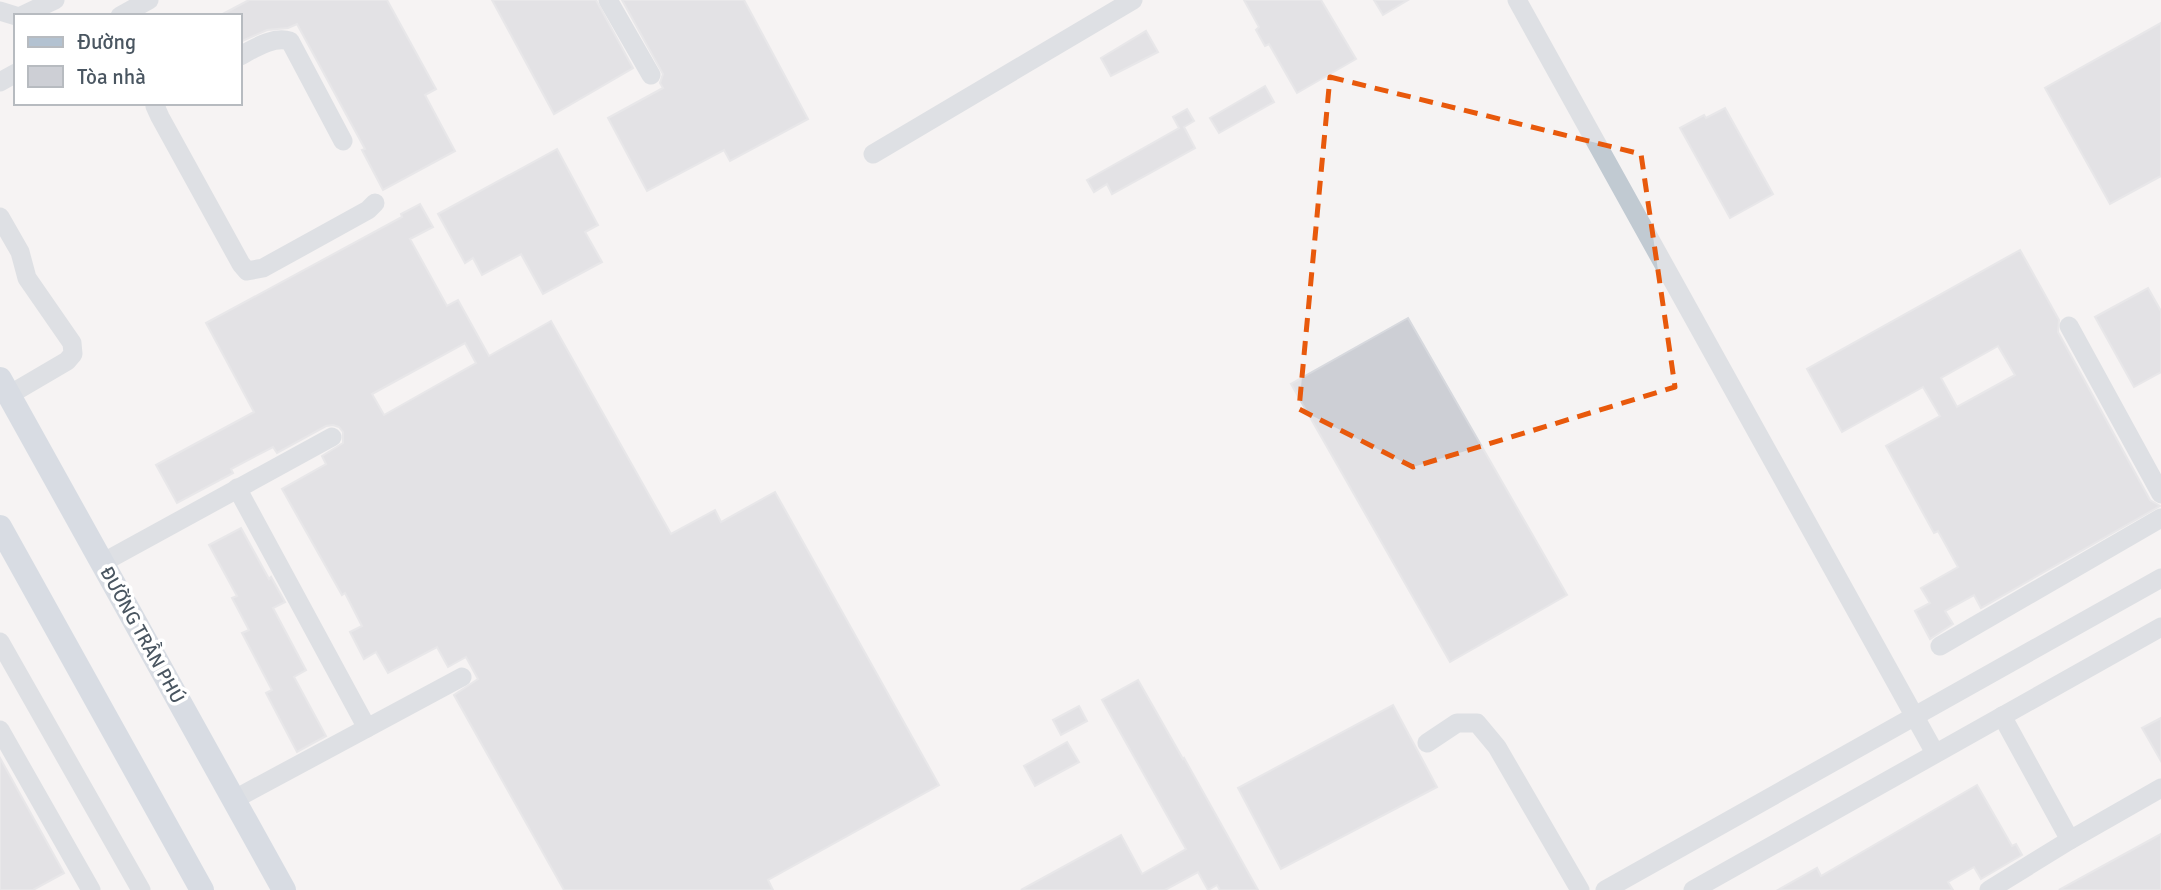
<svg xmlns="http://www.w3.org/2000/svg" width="2161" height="890" font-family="Signika,sans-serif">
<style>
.building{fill:#cdcfd5;stroke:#d7d9de;stroke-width:2;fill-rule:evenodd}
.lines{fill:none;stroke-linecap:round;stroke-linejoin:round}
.minor{stroke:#c1cad2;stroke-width:19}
.major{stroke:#b3c2d1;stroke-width:24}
.marked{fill:none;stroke:#e8590c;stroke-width:5;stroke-dasharray:14 9;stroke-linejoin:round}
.labels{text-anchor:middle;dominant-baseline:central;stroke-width:7;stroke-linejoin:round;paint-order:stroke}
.street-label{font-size:19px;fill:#4a5661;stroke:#fff}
</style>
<rect width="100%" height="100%" fill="#f5f3f3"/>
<g class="building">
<path d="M 249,0 L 387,0 L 436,89 L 425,95 L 455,151 L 383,190 L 362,150 L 365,149 L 297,24 L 288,28 L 267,30 L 240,42 L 240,16 L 219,16 Z"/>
<path d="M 492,0 L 596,0 L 633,68 L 554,114 Z"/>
<path d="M 622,0 L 744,0 L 808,119 L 730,161 L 724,150 L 647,191 L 608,118 L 663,88 L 660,83 L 663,74 Z"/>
<path d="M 1244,0 L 1321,0 L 1356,59 L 1297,93 L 1269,44 L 1265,46 L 1256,30 L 1259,27 Z"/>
<path d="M 1374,0 L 1408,0 L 1383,15 Z"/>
<path d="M 2161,23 L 2161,176 L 2110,204 L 2045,88 Z"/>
<path d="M 1146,31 L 1158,52 L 1111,76 L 1101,58 Z"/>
<path d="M 1265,86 L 1274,102 L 1219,133 L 1210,118 Z"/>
<path d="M 1725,108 L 1773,194 L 1730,218 L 1680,128 L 1704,115 L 1706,118 Z"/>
<path d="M 1187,109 L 1194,121 L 1184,127 L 1195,148 L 1112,194 L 1107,184 L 1094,192 L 1087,180 L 1179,128 L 1173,117 Z"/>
<path d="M 557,149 L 598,225 L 585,232 L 602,262 L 543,294 L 521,254 L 482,275 L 473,258 L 465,263 L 438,214 Z"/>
<path d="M 420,204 L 433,227 L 410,239 L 447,306 L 458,300 L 489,356 L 551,321 L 671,534 L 715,510 L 721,522 L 775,492 L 939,785 L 768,880 L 773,890 L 564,890 L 454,695 L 478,679 L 466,657 L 448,667 L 437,647 L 388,673 L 376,652 L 364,659 L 350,632 L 362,626 L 345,593 L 342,595 L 282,489 L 326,464 L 322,456 L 343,443 L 343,432 L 339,427 L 333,425 L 326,426 L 277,453 L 273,447 L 231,469 L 233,473 L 177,503 L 156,465 L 254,412 L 206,323 L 402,217 L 401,214 ZM 465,343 L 476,363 L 384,415 L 372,394 Z"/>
<path d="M 2020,250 L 2059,320 L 2058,332 L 2150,500 L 2160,506 L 1981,608 L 1974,595 L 1945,611 L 1953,624 L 1930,639 L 1915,611 L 1930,603 L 1921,588 L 1958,567 L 1938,531 L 1934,533 L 1886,446 L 1940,416 L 1923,387 L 1842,432 L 1807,369 ZM 1998,346 L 2015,375 L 1957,407 L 1941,378 Z"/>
<path d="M 2148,288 L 2161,311 L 2161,372 L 2134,387 L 2095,317 Z"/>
<path d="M 1408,318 L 1567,595 L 1450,662 L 1291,384 Z"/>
<path d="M 241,528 L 269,579 L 271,577 L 285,602 L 273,608 L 306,670 L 294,677 L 326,736 L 297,752 L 266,693 L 272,690 L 242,633 L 249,630 L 232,598 L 237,596 L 209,545 Z"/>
<path d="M 1138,680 L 1183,759 L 1184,758 L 1258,890 L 1220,890 L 1217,885 L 1208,890 L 1198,872 L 1165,890 L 1021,890 L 1121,835 L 1142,874 L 1186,849 L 1102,700 Z"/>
<path d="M 1393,705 L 1437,787 L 1281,869 L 1238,788 Z"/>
<path d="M 1079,706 L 1087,721 L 1061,735 L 1053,720 Z"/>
<path d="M 2161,718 L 2161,761 L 2142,728 Z"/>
<path d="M 1067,742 L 1079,762 L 1035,786 L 1024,766 Z"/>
<path d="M 0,758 L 64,873 L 33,890 L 0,890 Z"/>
<path d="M 1977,785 L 2012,846 L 2016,844 L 2022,855 L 1981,879 L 1974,867 L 1948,882 L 1953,890 L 1778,890 L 1817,868 L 1821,876 Z"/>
<path d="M 2161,834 L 2161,890 L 2059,890 Z"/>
</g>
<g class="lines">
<g class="minor">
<path d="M 608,0 L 651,75"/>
<path d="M 1517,0 L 1935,753"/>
<path d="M 0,11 L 16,16"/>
<path d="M 21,16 L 55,0"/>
<path d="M 120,16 L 149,0"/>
<path d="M 240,56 C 255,48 273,36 290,41 L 343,141"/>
<path d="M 0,82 L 16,73"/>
<path d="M 157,103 L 155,106 L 160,117 L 241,264 L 247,271 L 263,268 L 368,210 L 375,203"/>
<path d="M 873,154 L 1133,0"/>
<path d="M 0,217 L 20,252 L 27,278 L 72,343 L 73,354 L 67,361 L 9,395"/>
<path d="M 2069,326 L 2161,494"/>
<path d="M 237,488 L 367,728"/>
<path d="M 102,563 L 332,437"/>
<path d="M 0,642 L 141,890"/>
<path d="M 1940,646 L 2161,518"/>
<path d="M 2002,716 L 2070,840 L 2161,788"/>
<path d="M 0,730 L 91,890"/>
<path d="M 1427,743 L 1457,723 L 1477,723 L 1497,747 L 1580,890"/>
<path d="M 233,800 L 462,677"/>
<path d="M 1605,890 L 2161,578"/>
<path d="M 1693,890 L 2161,627"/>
<path d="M 1989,890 L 2070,840"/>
</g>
<g class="major">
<path d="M 0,379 L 284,890"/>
<path d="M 0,527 L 202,890"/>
</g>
</g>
<path d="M0 0H2161V890H0ZM 1330,77 L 1641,154 L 1675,387 L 1413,467 L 1299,409 Z" fill="#f5f3f3" fill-opacity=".55" fill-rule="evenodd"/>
<path class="marked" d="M 1330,77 L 1641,154 L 1675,387 L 1413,467 L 1299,409 Z"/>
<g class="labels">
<g class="street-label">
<text transform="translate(142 635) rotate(61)">ĐƯỜNG TRẦN PHÚ</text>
</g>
</g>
<rect x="14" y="14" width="228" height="91" fill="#ffffff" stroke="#b7bbc0" stroke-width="2"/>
<rect x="28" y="37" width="35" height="10" fill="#b3c2d1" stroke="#b7bbc0" stroke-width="2"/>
<text x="77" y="49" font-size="21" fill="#4a5661">Đường</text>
<rect x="28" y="66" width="35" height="21" fill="#cdcfd5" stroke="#b7bbc0" stroke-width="2"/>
<text x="77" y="84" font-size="21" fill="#4a5661">Tòa nhà</text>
</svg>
